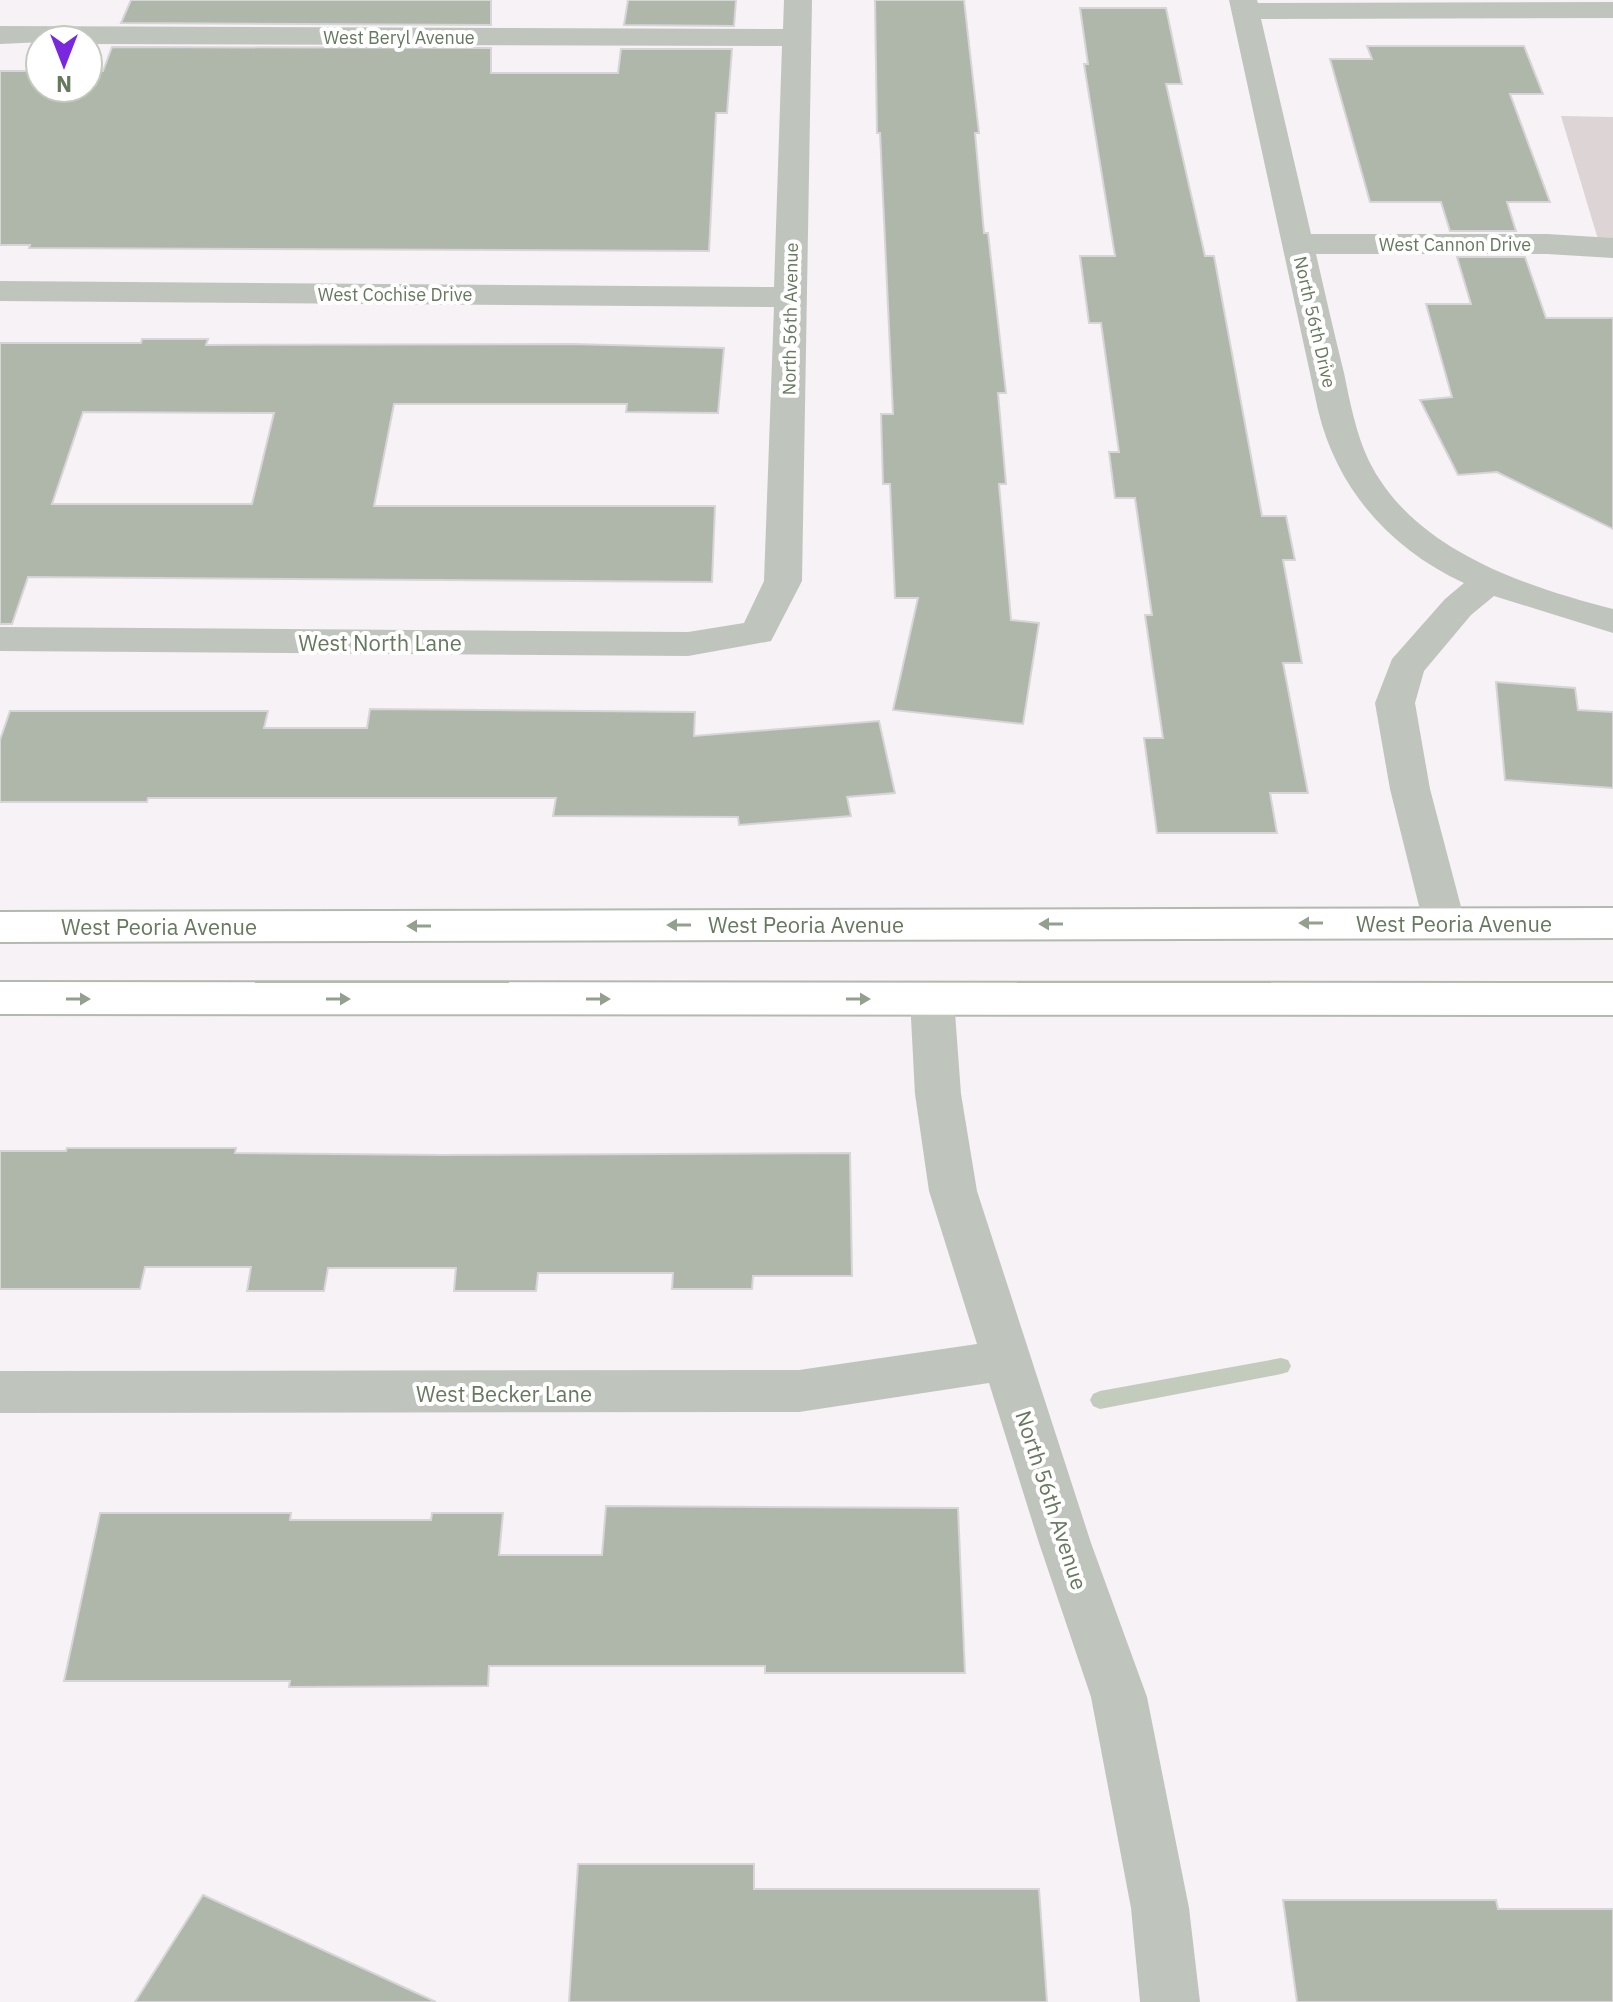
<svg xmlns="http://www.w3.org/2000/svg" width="1613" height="2002" font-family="'IBM Plex Sans',sans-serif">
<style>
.green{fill:#ddd4d5}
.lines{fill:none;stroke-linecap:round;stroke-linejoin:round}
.stream{fill:#c3cbbc;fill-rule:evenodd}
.building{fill:#afb7aa;stroke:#d7d5d7;stroke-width:2;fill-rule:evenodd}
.secondary-casing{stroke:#b2b9af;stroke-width:4}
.street{fill:#bfc5bc;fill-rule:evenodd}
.secondary{fill:#fff;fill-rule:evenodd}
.oneway{fill:#94a08e}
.labels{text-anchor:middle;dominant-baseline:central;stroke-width:8;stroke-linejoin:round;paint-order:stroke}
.far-street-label{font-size:18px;fill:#66785d;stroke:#fff}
.street-label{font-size:22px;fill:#66785d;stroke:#fff}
</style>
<rect width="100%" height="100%" fill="#f6f2f5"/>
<path class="green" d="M 1561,116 L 1613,117 L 1613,248 L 1600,246 Z"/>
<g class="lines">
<path class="stream" d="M 1281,1358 L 1288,1360 L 1291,1366 L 1288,1372 L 1281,1374 L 1100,1409 L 1093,1406 L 1090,1400 L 1093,1394 L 1100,1391 Z"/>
</g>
<g class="building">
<path d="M 131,0 L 491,0 L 491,25 L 121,23 Z"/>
<path d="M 628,0 L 736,0 L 734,26 L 624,25 Z"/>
<path d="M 875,0 L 964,0 L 979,133 L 975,133 L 984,233 L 988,233 L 1006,393 L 998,393 L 1006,484 L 999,484 L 1011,620 L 1039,623 L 1023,724 L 893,710 L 918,598 L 895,598 L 890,484 L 883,484 L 881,414 L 893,414 L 880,133 L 877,133 Z"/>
<path d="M 1080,8 L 1166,8 L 1182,84 L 1166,84 L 1205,256 L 1214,256 L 1262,516 L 1286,516 L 1295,560 L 1283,560 L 1302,663 L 1283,663 L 1308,793 L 1270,793 L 1277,833 L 1157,833 L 1144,738 L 1163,738 L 1145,615 L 1152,615 L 1135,498 L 1115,498 L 1109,452 L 1119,452 L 1101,323 L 1089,323 L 1080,256 L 1115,256 L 1084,64 L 1088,64 Z"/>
<path d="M 1367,46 L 1524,46 L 1543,94 L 1510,94 L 1550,202 L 1507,202 L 1516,231 L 1450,231 L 1441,202 L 1370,202 L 1330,59 L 1372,59 Z"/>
<path d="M 112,47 L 491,48 L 491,73 L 618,73 L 621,49 L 732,49 L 727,113 L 716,113 L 709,251 L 29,248 L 30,245 L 0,245 L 0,71 L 40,71 L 40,88 L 88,88 L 88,71 L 103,71 Z"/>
<path d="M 1457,257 L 1525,257 L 1546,318 L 1613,318 L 1613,529 L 1497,472 L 1458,475 L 1420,400 L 1452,397 L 1426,304 L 1471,304 Z"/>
<path d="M 142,339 L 208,339 L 206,345 L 571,344 L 724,348 L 718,413 L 626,412 L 627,404 L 394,404 L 374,506 L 715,506 L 712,582 L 28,577 L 12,624 L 0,624 L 0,343 L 141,343 ZM 83,412 L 274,413 L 252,504 L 52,504 Z"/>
<path d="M 1496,682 L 1575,688 L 1578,710 L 1613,712 L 1613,788 L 1505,780 Z"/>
<path d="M 370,709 L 695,712 L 694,736 L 879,721 L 895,793 L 847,797 L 851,816 L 739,825 L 738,817 L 553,816 L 556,798 L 148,798 L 147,802 L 0,802 L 0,740 L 10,711 L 268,711 L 264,728 L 367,728 Z"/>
<path d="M 67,1148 L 236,1148 L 235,1153 L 441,1155 L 850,1153 L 852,1276 L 753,1276 L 752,1289 L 672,1289 L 673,1273 L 538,1273 L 536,1291 L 454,1291 L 456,1268 L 328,1268 L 324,1291 L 247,1291 L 251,1267 L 145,1267 L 140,1289 L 0,1289 L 0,1151 L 66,1151 Z"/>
<path d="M 606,1506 L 958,1508 L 965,1673 L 765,1673 L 765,1666 L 489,1666 L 488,1686 L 289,1687 L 290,1681 L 64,1681 L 100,1513 L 291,1513 L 290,1520 L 431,1520 L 432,1513 L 503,1513 L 499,1555 L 602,1555 Z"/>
<path d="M 578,1864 L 754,1864 L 754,1889 L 1039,1889 L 1047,2002 L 569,2002 Z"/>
<path d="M 203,1895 L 436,2002 L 135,2002 Z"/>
<path d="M 1283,1900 L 1496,1900 L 1498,1909 L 1613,1909 L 1613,2002 L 1297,2002 Z"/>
</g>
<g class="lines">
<defs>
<g id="secondary">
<path d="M 1613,908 L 1613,938 L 0,942 L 0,912 Z"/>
<path d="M 0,982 L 1613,983 L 1613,1015 L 0,1014 Z"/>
</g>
</defs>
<use href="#secondary" class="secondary-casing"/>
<g class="street">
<path d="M 784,0 L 812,0 L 802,581 L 771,641 L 688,656 L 0,651 L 0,627 L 688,632 L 744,623 L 764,581 L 774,307 L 0,301 L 0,281 L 774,287 L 782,46 L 88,44 L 88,40 L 0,44 L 0,26 L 783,29 Z"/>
<path d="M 1229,0 L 1257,0 L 1258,3 L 1613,2 L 1613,18 L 1261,19 L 1311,234 L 1547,234 L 1613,238 L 1613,258 L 1547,254 L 1316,254 C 1325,293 1334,333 1344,373 C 1350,402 1356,434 1369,461 C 1413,550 1524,586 1613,609 L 1613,633 L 1494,596 L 1471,615 L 1424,671 L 1415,703 L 1430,789 L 1465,922 L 1459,933 L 1444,937 L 1429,933 L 1423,922 L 1390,789 L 1375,703 L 1392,659 L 1445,599 L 1464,583 C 1390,549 1337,489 1318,410 Z"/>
<path d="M 932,983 L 948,988 L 954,999 L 961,1094 L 977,1191 L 1091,1543 L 1147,1697 L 1189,1908 L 1200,2002 L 1140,2002 L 1131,1908 L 1091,1697 L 1039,1543 L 989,1383 L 799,1412 L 0,1413 L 0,1371 L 799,1370 L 977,1344 L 929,1191 L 915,1094 L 910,999 L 916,988 Z"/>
</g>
<use href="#secondary" class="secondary"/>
</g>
<defs><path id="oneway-solid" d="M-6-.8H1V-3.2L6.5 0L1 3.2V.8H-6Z" transform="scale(2)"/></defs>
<g class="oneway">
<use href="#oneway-solid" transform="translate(1311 923) rotate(180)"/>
<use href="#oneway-solid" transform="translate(1051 924) rotate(180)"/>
<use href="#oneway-solid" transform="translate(679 925) rotate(180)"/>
<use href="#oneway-solid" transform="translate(419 926) rotate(180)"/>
<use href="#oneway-solid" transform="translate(78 999)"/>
<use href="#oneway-solid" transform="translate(338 999)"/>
<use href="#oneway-solid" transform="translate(598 999)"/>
<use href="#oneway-solid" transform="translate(858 999)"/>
</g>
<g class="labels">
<g class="far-street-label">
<text x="399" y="37">West Beryl Avenue</text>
<text x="1455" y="244">West Cannon Drive</text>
<text x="395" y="294">West Cochise Drive</text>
<text transform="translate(790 319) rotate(-89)">North 56th Avenue</text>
<text transform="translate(1315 322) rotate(77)">North 56th Drive</text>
</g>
<g class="street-label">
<text x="380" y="642">West North Lane</text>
<text x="1454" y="923">West Peoria Avenue</text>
<text x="806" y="924">West Peoria Avenue</text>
<text x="159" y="926">West Peoria Avenue</text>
<text x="504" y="1393">West Becker Lane</text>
<text transform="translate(1052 1500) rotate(72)">North 56th Avenue</text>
</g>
</g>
<g transform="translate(64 64) rotate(180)"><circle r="38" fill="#ffffff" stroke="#c2c9be" stroke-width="2"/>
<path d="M0-6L14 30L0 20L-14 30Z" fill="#7a28e0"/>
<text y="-12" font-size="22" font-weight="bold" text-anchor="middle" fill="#66785d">N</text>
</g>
</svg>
